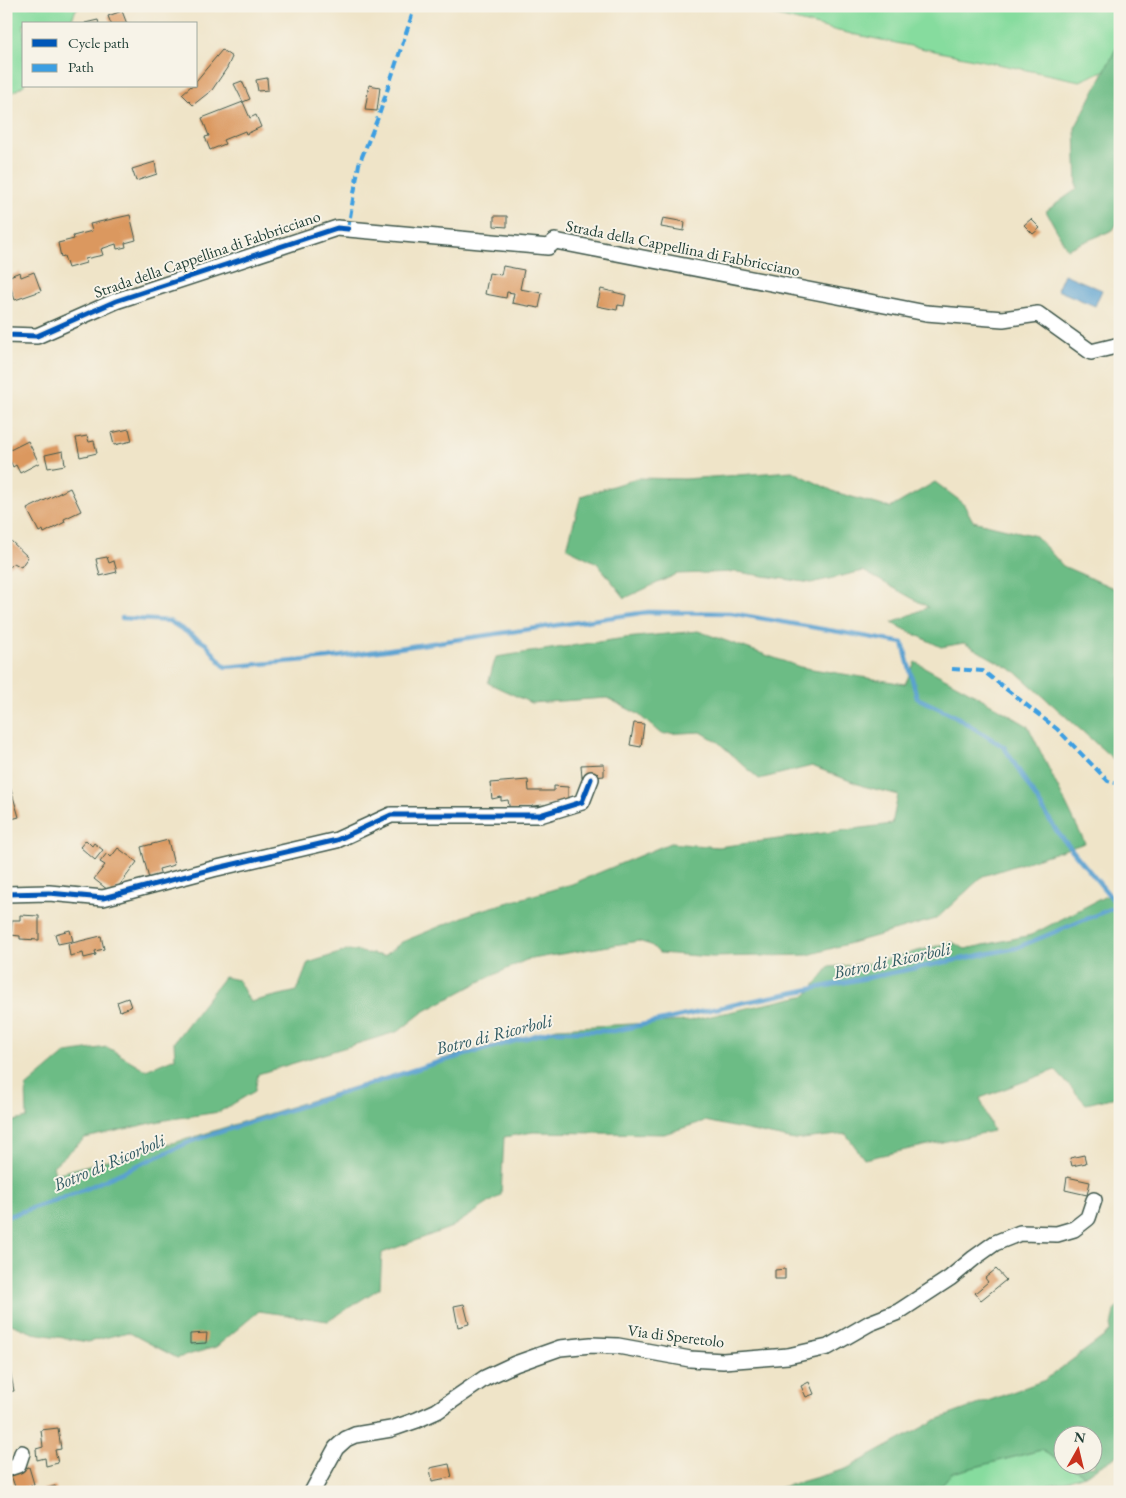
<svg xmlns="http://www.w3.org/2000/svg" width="1126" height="1498" font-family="'EB Garamond',serif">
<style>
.green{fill:#86dc9e;stroke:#528c69}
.forest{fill:#6cbc85;stroke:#467c5c}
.water{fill:#5aa1d0;stroke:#3c6f82}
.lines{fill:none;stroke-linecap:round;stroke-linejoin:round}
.stream{stroke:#5aa1d0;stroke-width:4.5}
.building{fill:#db985e}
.minor-casing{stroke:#3e564a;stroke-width:18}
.minor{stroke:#fff;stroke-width:15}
.quiet{stroke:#3c9ee2;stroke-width:4;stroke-dasharray:8 4;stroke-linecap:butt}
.cycleway-casing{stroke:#f7f3e8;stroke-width:8}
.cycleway{stroke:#0057b8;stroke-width:5}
.labels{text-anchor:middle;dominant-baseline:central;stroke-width:4;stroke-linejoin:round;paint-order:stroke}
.street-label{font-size:16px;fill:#1f3d34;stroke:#f7f3e8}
.water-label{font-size:18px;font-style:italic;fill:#315b63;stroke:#f7f3e8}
</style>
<rect width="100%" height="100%" fill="#f7f3e8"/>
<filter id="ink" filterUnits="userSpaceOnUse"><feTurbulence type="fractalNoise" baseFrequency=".02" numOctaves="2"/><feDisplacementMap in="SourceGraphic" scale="10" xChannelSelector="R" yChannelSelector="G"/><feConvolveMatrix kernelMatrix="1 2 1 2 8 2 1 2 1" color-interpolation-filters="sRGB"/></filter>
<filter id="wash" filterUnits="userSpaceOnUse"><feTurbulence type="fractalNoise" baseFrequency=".0096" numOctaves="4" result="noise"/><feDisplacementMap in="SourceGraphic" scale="20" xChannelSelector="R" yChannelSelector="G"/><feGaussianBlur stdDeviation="1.12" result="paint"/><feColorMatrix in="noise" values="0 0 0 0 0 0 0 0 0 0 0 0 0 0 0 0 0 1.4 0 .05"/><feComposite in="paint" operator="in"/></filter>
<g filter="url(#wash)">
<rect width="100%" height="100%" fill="#efe4c8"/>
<g class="green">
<path d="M 6,6 L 85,6 L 76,9 L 70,24 L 24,24 L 24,85 L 6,97 Z"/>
<path d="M 738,6 L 1120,6 L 1120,41 L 1105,70 L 1080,81 L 838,31 Z"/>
<path d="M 1041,1450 L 1063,1463 L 1064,1466 L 1068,1466 L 1085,1475 L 1060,1483 L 1013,1492 L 935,1492 L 952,1473 Z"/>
</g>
<g class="forest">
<path d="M 1120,41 L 1120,219 L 1113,230 L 1067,249 L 1046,211 L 1077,189 L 1075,128 Z"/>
<path d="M 792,471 L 835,492 L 890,508 L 935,482 L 963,503 L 973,521 L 1036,536 L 1063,566 L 1120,591 L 1120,765 L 1016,672 L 964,643 L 941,647 L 892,623 L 928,607 L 863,571 L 811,583 L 737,572 L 677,574 L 625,598 L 597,563 L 567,548 L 581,496 L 638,478 L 685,479 Z"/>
<path d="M 698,631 L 800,667 L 905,684 L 915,662 L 974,694 L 1028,726 L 1085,843 L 983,876 L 936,919 L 808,955 L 712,957 L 659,953 L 651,945 L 638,941 L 526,960 L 479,982 L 423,1012 L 399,1031 L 258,1074 L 255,1091 L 219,1112 L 165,1120 L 85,1138 L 53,1166 L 55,1174 L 191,1138 L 453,1056 L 557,1028 L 688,1021 L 807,995 L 829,967 L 872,963 L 952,942 L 965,949 L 1031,935 L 1104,897 L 1120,893 L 1120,1096 L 1086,1104 L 1055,1070 L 980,1098 L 993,1131 L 864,1159 L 846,1134 L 794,1140 L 705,1121 L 664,1134 L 533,1132 L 504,1137 L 501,1195 L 452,1227 L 382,1253 L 380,1288 L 328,1321 L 259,1311 L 216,1347 L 177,1358 L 128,1332 L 88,1342 L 33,1333 L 6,1322 L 6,1123 L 27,1118 L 26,1087 L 66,1053 L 107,1047 L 146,1070 L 175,1058 L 174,1042 L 224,977 L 238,980 L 250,1002 L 297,991 L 308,963 L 349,950 L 384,956 L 402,942 L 475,912 L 572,884 L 670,843 L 718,847 L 892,824 L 898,795 L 863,786 L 812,766 L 759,779 L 718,742 L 701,732 L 661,734 L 638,714 L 607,698 L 531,703 L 488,683 L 496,657 L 625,638 Z"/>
<path d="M 1120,1304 L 1120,1453 L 1111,1460 L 1085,1475 L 1068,1466 L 1094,1466 L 1094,1436 L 1064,1436 L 1063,1463 L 1041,1450 L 952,1473 L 935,1492 L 765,1492 L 846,1469 L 936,1420 L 1045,1380 L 1110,1332 L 1114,1311 Z"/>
</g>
<path class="water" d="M 1064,274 L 1102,290 L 1095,306 L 1057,290 Z"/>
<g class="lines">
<g class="stream">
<path d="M 122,618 L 169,621 L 206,644 L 225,667 L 329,658 L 648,612 L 731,613 L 903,643 L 917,698 L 955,716 L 1004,747 L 1058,833 L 1119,907"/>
<path d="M 6,1217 L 76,1193 L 192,1141 L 429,1065 L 551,1031 L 614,1031 L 741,1003 L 1016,948 L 1113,908 L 1120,907"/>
</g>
</g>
<g id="blocks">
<g class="building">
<path d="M 122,11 L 127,24 L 111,24 L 108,16 Z"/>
<path d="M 98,20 L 99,24 L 85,24 L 85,23 Z"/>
<path d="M 222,50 L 232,57 L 227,68 L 212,90 L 193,105 L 182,94 L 191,86 L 196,86 L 196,81 Z"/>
<path d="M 267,78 L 268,90 L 258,91 L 256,80 Z"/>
<path d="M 242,81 L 250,99 L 243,102 L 234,84 Z"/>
<path d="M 369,85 L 380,87 L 377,111 L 365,110 Z"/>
<path d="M 243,102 L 250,118 L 256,115 L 261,127 L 246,134 L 245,131 L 223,140 L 225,144 L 210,150 L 205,137 L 209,136 L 202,118 Z"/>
<path d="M 155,162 L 157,174 L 136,181 L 132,169 Z"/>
<path d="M 130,215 L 136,240 L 125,243 L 126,247 L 117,249 L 116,244 L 101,249 L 103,255 L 85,259 L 86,263 L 68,268 L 64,256 L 61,257 L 58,243 L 74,239 L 73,236 L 92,231 L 90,224 Z"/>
<path d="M 494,216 L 507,216 L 507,227 L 494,226 Z"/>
<path d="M 663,218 L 685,222 L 684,231 L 661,227 Z"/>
<path d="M 1031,219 L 1040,228 L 1033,234 L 1024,225 Z"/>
<path d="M 503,266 L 524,270 L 520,289 L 542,293 L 539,308 L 512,303 L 514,293 L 507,292 L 506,298 L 485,294 L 489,273 L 501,275 Z"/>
<path d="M 20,272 L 21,277 L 34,272 L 41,291 L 15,300 L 7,277 Z"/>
<path d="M 601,289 L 626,295 L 624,306 L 618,305 L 617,310 L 597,306 Z"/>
<path d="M 129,429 L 132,441 L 114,445 L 111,433 Z"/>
<path d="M 87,436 L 89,442 L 94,441 L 97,453 L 80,457 L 76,438 Z"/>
<path d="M 28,441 L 39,463 L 20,473 L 16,465 L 13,467 L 6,452 Z"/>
<path d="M 63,451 L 65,465 L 48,468 L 45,455 Z"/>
<path d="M 70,488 L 81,511 L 64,519 L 65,522 L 44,533 L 43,530 L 39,532 L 27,509 Z"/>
<path d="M 11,541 L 28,557 L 21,567 L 14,563 L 6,569 L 6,547 Z"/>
<path d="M 107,557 L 109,563 L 114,561 L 117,572 L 100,576 L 96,559 Z"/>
<path d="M 634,723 L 644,724 L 641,747 L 630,745 Z"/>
<path d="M 604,764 L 604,776 L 582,778 L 581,765 Z"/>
<path d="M 528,780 L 529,791 L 554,791 L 554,786 L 568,787 L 568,803 L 532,806 L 532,809 L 510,811 L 508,800 L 501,801 L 501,797 L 492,799 L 490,783 Z"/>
<path d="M 9,783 L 19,817 L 8,820 L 6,784 Z"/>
<path d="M 86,840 L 92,846 L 94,843 L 103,850 L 95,860 L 80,847 Z"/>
<path d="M 168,840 L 174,865 L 159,869 L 161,876 L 149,879 L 141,847 Z"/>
<path d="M 118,848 L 137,862 L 113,894 L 94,879 L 105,865 L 100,862 L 107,853 L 111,857 Z"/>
<path d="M 20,915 L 39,916 L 39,940 L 20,939 L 20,936 L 11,935 L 12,920 L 20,920 Z"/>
<path d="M 70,930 L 73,941 L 58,944 L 55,934 Z"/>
<path d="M 101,936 L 104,949 L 95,951 L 96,955 L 84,958 L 83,953 L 70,956 L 68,944 Z"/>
<path d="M 128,998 L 131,1007 L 120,1011 L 117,1002 Z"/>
<path d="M 1084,1155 L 1086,1163 L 1072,1166 L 1070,1158 Z"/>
<path d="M 1067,1177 L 1090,1182 L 1087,1195 L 1065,1190 Z"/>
<path d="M 785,1269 L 785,1279 L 775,1279 L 775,1270 Z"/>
<path d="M 996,1269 L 1006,1280 L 981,1300 L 975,1293 L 988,1282 L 985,1278 Z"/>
<path d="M 464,1304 L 469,1324 L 458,1327 L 454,1306 Z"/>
<path d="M 207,1333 L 206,1343 L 190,1344 L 190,1334 Z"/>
<path d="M 10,1370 L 14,1391 L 6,1392 L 6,1371 Z"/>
<path d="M 809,1382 L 814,1394 L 806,1397 L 801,1386 Z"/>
<path d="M 58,1428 L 61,1449 L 55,1450 L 58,1463 L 46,1466 L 45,1458 L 37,1460 L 36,1449 L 43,1447 L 41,1430 Z"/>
<path d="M 6,1449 L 11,1464 L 6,1466 Z"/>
<path d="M 449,1464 L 452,1477 L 432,1481 L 430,1468 Z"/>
<path d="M 29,1467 L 34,1484 L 16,1490 L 10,1472 Z"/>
<path d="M 55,1486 L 57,1492 L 41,1492 L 41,1490 Z"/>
</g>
</g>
</g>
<g filter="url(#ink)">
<use href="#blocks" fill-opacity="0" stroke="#3e564a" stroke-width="1"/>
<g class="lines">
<defs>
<g id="minor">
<path d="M 6,335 L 37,336 L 116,301 L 337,228 L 548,247 L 555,241 L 926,313 L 1003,319 L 1038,314 L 1091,352 L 1120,345"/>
<path d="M 6,894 L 49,893 L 103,898 L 213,869 L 337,840 L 391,815 L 540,815 L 582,802 L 591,779"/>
<path d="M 6,1469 L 18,1465 L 22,1453"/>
<path d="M 312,1492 L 336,1448 L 346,1439 L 355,1435 L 391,1429 L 417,1420 L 437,1411 L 485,1378 L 515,1364 L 560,1348 L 591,1345 L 618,1346 L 690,1359 L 723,1361 L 788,1356 L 828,1347 L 870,1323 L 898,1312 L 950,1278 L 974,1258 L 995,1243 L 1020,1233 L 1057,1234 L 1074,1229 L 1088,1218 L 1094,1200"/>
</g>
</defs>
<use href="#minor" class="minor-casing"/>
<use href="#minor" class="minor"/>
<g class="quiet">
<path d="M 348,229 L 359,164 L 379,115 L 415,6"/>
<path d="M 952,669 L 983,671 L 1057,729 L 1108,781 L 1120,784"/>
</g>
<defs>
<g id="cycleway">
<path d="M 6,335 L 37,336 L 116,301 L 337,228 L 348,229"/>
<path d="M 6,894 L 49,893 L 103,898 L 213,869 L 337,840 L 391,815 L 540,815 L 582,802 L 591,779"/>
</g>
</defs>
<use href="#cycleway" class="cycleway-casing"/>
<use href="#cycleway" class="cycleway"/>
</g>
</g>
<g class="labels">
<g class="street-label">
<text transform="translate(683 248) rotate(11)">Strada della Cappellina di Fabbricciano</text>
<text transform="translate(207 254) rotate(-19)">Strada della Cappellina di Fabbricciano</text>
<text transform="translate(676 1336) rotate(7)">Via di Speretolo</text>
</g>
<g class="water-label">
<text transform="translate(892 960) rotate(-12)">Botro di Ricorboli</text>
<text transform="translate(494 1034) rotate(-14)">Botro di Ricorboli</text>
<text transform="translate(109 1162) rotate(-23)">Botro di Ricorboli</text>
</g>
</g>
<rect width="1126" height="1498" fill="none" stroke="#f7f3e8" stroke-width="25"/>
<rect x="22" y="22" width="175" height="65" fill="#f7f3e8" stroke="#a1aaa0"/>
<rect x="32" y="39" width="25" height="8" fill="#0057b8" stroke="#a1aaa0"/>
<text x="68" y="48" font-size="15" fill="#1f3d34">Cycle path</text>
<rect x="32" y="64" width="25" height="8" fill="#3c9ee2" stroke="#a1aaa0"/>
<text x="68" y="72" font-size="15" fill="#1f3d34">Path</text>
<g transform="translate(1078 1450) rotate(8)"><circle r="24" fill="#f7f3e8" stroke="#a1aaa0"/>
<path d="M0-4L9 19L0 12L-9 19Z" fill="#c8321e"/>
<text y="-8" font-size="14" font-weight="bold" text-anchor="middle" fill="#1f3d34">N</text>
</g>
</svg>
